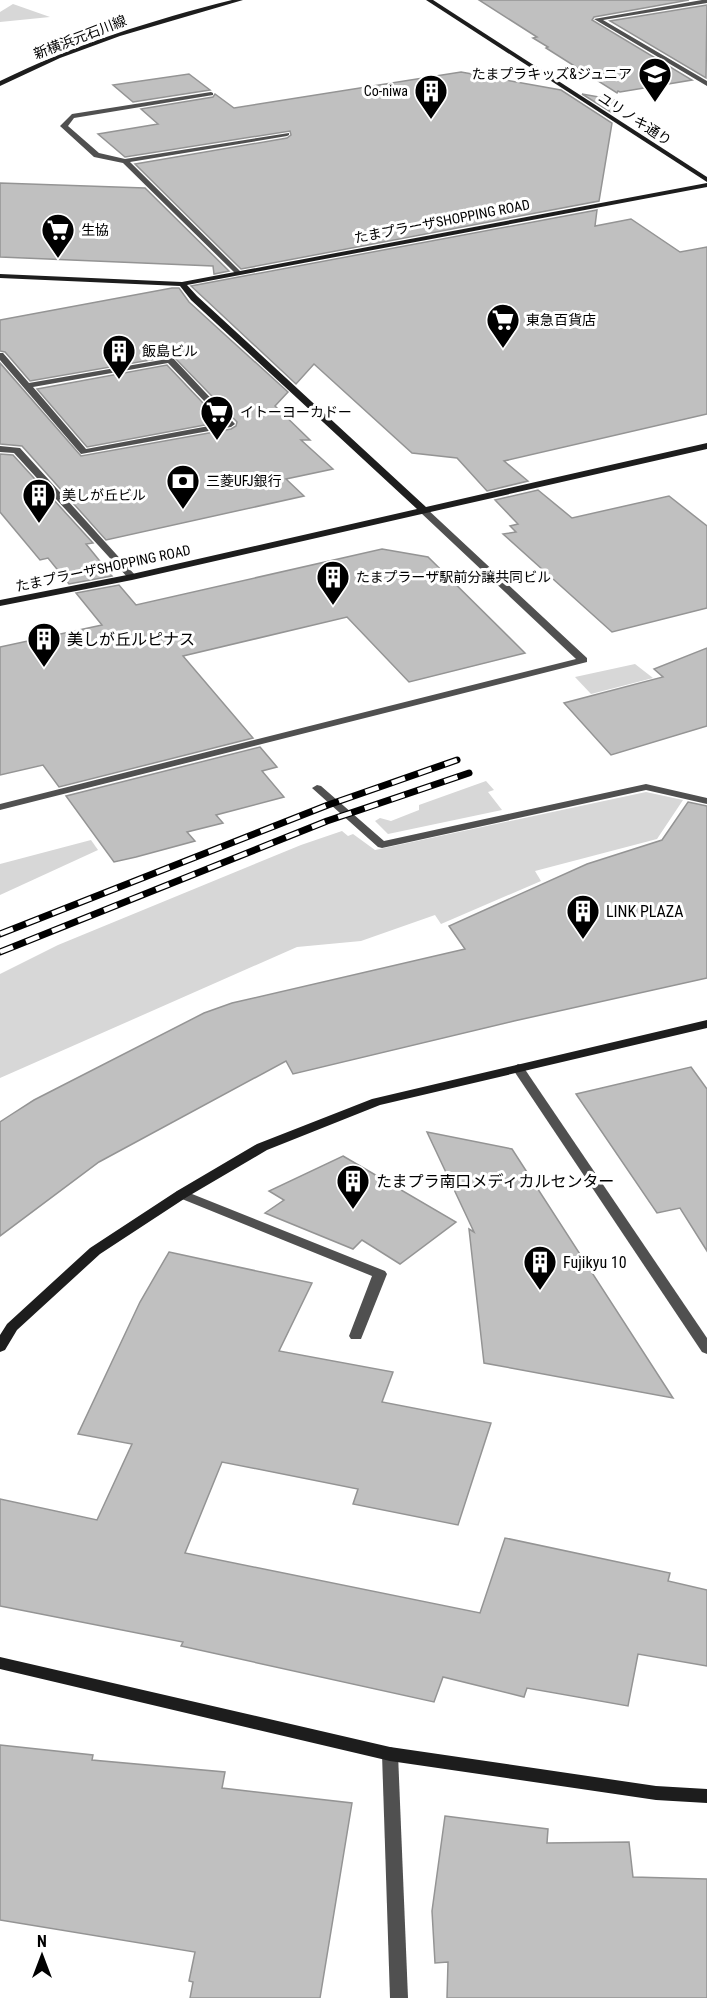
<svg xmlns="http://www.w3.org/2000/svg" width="707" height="1998" font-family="'Roboto Condensed','Noto Sans JP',sans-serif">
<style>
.green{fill:#d7d7d7}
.building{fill:#c0c0c0;stroke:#949494;stroke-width:1.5}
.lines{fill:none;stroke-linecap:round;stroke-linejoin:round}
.lane{fill:#505050;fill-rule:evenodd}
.street{fill:#505050;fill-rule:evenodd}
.secondary{fill:#1d1d1d;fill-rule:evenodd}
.rail-casing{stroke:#000;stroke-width:7}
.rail{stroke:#fff;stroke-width:4.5;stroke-dasharray:14;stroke-linecap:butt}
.labels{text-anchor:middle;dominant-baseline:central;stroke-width:6;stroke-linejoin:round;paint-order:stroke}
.far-street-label{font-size:14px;fill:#000;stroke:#fff}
.far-poi-label{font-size:14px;fill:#000;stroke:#fff;text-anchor:start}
.poi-label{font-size:16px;fill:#000;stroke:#fff;text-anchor:start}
</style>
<rect width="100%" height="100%" fill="#fff"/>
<g class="green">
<path d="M 13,4 L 50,17 L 0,22 L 0,12 Z"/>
<path d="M 635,664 L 653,678 L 591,694 L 575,677 Z"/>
<path d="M 486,781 L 494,790 L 488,792 L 502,810 L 388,834 L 375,821 L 380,818 L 391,821 L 419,810 L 419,805 Z"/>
<path d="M 646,792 L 683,800 L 657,839 L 535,871 L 541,881 L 441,924 L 435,915 L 361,941 L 297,947 L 0,1078 L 0,974 L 58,945 L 301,845 L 342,831 L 348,836 L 353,834 L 375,850 Z"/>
<path d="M 91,840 L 98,850 L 0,895 L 0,864 Z"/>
</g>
<g class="building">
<path d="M 479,0 L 689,0 L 594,17 L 592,20 L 692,80 L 620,92 L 618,91 L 617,93 L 546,48 L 548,47 L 533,38 L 537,37 Z"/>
<path d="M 707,5 L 706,78 L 610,21 Z"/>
<path d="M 461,72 L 561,90 L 612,123 L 599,201 L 241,269 L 135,164 L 287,138 L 291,135 L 290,131 L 125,157 L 98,134 L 158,124 L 141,109 L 213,97 L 215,94 L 234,108 Z"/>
<path d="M 189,74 L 210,90 L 133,102 L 113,85 Z"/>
<path d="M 582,94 L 616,100 L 614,114 Z"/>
<path d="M 0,183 L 145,188 L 229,271 L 214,274 L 213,266 L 0,257 Z"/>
<path d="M 597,210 L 595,226 L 631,219 L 680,252 L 707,247 L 707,414 L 504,461 L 528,481 L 487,491 L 457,458 L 412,453 L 314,364 L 296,384 L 191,286 Z"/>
<path d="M 172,288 L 179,288 L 189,302 L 288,392 L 275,406 L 310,440 L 301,440 L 333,469 L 286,479 L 304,496 L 106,540 L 22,446 L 0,444 L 0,363 L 81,456 L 231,429 L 236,426 L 237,422 L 173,356 L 30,381 L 5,352 L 0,351 L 0,320 Z"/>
<path d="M 167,365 L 221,422 L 87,447 L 37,389 Z"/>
<path d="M 0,454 L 13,455 L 93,543 L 86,544 L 112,576 L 69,584 L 48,558 L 40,560 L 0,512 Z"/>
<path d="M 538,490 L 572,518 L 669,496 L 707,526 L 707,608 L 612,632 L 503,534 L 516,532 L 510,526 L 518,524 L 495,500 Z"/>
<path d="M 382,549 L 428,557 L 525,653 L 409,682 L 347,617 L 183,656 L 253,738 L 59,787 L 43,765 L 0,775 L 0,647 L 102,625 L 76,593 L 119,585 L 136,605 Z"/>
<path d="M 707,648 L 707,726 L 611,755 L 564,703 L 663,677 L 654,669 Z"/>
<path d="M 260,747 L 277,767 L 262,771 L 284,797 L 216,815 L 223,823 L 187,832 L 195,841 L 136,857 L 114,862 L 66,796 Z"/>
<path d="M 688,802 L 707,806 L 707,978 L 514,1021 L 293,1074 L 286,1061 L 99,1162 L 0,1236 L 0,1122 L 9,1116 L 34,1100 L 204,1013 L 232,1003 L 465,949 L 449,926 L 587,864 L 662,840 Z"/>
<path d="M 691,1067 L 707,1089 L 707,1251 L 680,1208 L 657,1213 L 576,1094 Z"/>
<path d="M 427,1132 L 512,1149 L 673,1398 L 484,1363 L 469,1229 L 474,1232 Z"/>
<path d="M 343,1156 L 456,1222 L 400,1264 L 362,1240 L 353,1249 L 265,1213 L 284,1200 L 269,1191 Z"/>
<path d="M 169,1252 L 312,1283 L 279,1351 L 393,1372 L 382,1402 L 491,1423 L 458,1525 L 353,1504 L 358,1489 L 222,1462 L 185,1553 L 480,1613 L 505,1538 L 670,1573 L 668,1581 L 707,1590 L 707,1666 L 638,1654 L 628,1706 L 527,1688 L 524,1697 L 443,1677 L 434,1702 L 181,1646 L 183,1642 L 0,1606 L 0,1499 L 97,1520 L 132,1444 L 78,1434 L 140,1302 Z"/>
<path d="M 0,1745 L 93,1755 L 92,1760 L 225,1772 L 222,1788 L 352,1803 L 320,1998 L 190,1998 L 193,1982 L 189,1981 L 195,1952 L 0,1920 Z"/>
<path d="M 445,1816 L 548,1829 L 547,1843 L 629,1842 L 633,1877 L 707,1879 L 707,1998 L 447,1998 L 448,1962 L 435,1963 L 432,1911 Z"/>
</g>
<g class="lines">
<g class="lane">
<path d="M 211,92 L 213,93 L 213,95 L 74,118 L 68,126 L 99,153 L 125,159 L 289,133 L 289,135 L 287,136 L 130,162 L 240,271 L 241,273 L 237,275 L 123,163 L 94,157 L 60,126 L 72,114 Z"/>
<path d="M 0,353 L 3,353 L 29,383 L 173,358 L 235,424 L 231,427 L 81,454 L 0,360 ZM 168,363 L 225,423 L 86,449 L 33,387 Z"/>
<path d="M 182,1190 L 385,1271 L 387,1274 L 361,1339 L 351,1339 L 349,1336 L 372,1276 L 177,1197 L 175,1194 L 177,1191 Z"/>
</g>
<g class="street">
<path d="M 702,0 L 707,0 L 707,3 L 603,20 L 707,81 L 707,86 L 594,19 Z"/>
<path d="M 0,446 L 20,448 L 135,575 L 135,579 L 129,579 L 14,453 L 0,452 Z"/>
<path d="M 423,507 L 426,508 L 587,658 L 587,662 L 0,810 L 0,804 L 576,659 L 420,512 L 418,510 Z"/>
<path d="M 646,784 L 707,798 L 707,804 L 646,790 L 382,848 L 378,847 L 312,788 L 317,785 L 321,786 L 384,841 Z"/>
<path d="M 518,1064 L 522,1065 L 707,1338 L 707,1354 L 702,1352 L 512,1068 Z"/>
<path d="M 390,1747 L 396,1749 L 398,1754 L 408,1998 L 390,1998 L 382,1754 L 384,1749 Z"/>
</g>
<g class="secondary">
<path d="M 232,0 L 243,0 L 120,36 L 60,58 L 0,86 L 0,81 C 74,45 152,20 232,0 Z"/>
<path d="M 426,0 L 433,0 L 707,177 L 707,182 Z"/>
<path d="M 707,183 L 707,187 L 187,285 L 197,296 L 426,507 L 707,443 L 707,449 L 132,580 L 0,606 L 0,600 L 132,574 L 417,509 L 191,300 L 180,286 L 0,278 L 0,274 L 182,282 Z"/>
<path d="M 707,1020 L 707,1028 L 380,1105 L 267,1150 L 187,1197 L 100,1254 L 17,1330 L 5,1350 L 0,1352 L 0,1335 L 7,1324 L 90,1248 L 177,1191 L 257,1144 L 372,1099 Z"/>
<path d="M 0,1657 L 390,1747 L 656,1786 L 707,1789 L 707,1803 L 656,1800 L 390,1761 L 0,1669 Z"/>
</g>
<defs>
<g id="rail">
<path d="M 0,934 L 328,805 L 457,760"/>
<path d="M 0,952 L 327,821 L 469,773"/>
</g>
</defs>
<use href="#rail" class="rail-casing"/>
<use href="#rail" class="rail"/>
</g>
<defs>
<symbol id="school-pin" viewBox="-11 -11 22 30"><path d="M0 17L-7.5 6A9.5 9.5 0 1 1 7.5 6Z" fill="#000" stroke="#fff"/><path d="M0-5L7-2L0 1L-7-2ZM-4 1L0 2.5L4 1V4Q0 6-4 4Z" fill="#fff"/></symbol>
<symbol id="building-pin" viewBox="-11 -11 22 30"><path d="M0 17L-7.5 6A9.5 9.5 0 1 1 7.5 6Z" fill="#000" stroke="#fff"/><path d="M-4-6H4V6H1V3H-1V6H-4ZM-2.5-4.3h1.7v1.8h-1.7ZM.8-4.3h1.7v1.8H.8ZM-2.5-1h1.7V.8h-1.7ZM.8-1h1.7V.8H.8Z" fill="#fff"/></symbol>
<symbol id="supermarket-pin" viewBox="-11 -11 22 30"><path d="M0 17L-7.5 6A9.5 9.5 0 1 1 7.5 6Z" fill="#000" stroke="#fff"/><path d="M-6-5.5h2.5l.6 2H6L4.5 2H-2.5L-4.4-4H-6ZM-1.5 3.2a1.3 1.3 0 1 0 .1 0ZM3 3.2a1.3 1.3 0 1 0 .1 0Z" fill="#fff"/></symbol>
<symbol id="bank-pin" viewBox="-11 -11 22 30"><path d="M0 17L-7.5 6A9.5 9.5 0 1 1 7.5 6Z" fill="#000" stroke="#fff"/><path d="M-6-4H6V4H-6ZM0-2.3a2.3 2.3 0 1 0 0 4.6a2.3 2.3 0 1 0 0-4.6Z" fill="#fff"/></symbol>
</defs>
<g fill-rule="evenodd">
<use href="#school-pin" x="636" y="55" width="38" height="52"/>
<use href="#building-pin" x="412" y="72" width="38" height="52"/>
<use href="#supermarket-pin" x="39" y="211" width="38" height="52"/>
<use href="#supermarket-pin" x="484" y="301" width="38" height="52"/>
<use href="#building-pin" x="100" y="332" width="38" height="52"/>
<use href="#supermarket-pin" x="198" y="393" width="38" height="52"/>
<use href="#bank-pin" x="164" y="462" width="38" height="52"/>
<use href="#building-pin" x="20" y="476" width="38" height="52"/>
<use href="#building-pin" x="314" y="558" width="38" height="52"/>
<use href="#building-pin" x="25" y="620" width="38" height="52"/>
<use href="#building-pin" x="564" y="892" width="38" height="52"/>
<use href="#building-pin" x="334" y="1162" width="38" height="52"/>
<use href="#building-pin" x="521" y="1243" width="38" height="52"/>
</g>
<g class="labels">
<g class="far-street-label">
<text transform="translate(80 37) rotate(-21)">新横浜元石川線</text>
<text transform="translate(635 119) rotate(33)">ユリノキ通り</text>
<text transform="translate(442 221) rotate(-11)">たまプラーザSHOPPING ROAD</text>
<text transform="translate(103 568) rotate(-12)">たまプラーザSHOPPING ROAD</text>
</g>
<g class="far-poi-label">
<text x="632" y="74" text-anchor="end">たまプラキッズ&amp;ジュニア</text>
<text x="408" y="91" text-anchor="end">Co-niwa</text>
<text x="81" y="230">生協</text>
<text x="526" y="320">東急百貨店</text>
<text x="142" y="351">飯島ビル</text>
<text x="240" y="412">イトーヨーカドー</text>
<text x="206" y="481">三菱UFJ銀行</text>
<text x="62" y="495">美しが丘ビル</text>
<text x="356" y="577">たまプラーザ駅前分譲共同ビル</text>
</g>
<g class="poi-label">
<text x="67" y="639">美しが丘ルピナス</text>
<text x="606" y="911">LINK PLAZA</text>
<text x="376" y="1181">たまプラ南口メディカルセンター</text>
<text x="563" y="1262">Fujikyu 10</text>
</g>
</g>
<g transform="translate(42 1956)" stroke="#ffffff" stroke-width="4.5" paint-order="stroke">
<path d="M0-4.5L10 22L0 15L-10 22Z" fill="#000000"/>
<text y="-9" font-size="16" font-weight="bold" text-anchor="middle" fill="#000000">N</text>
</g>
</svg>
